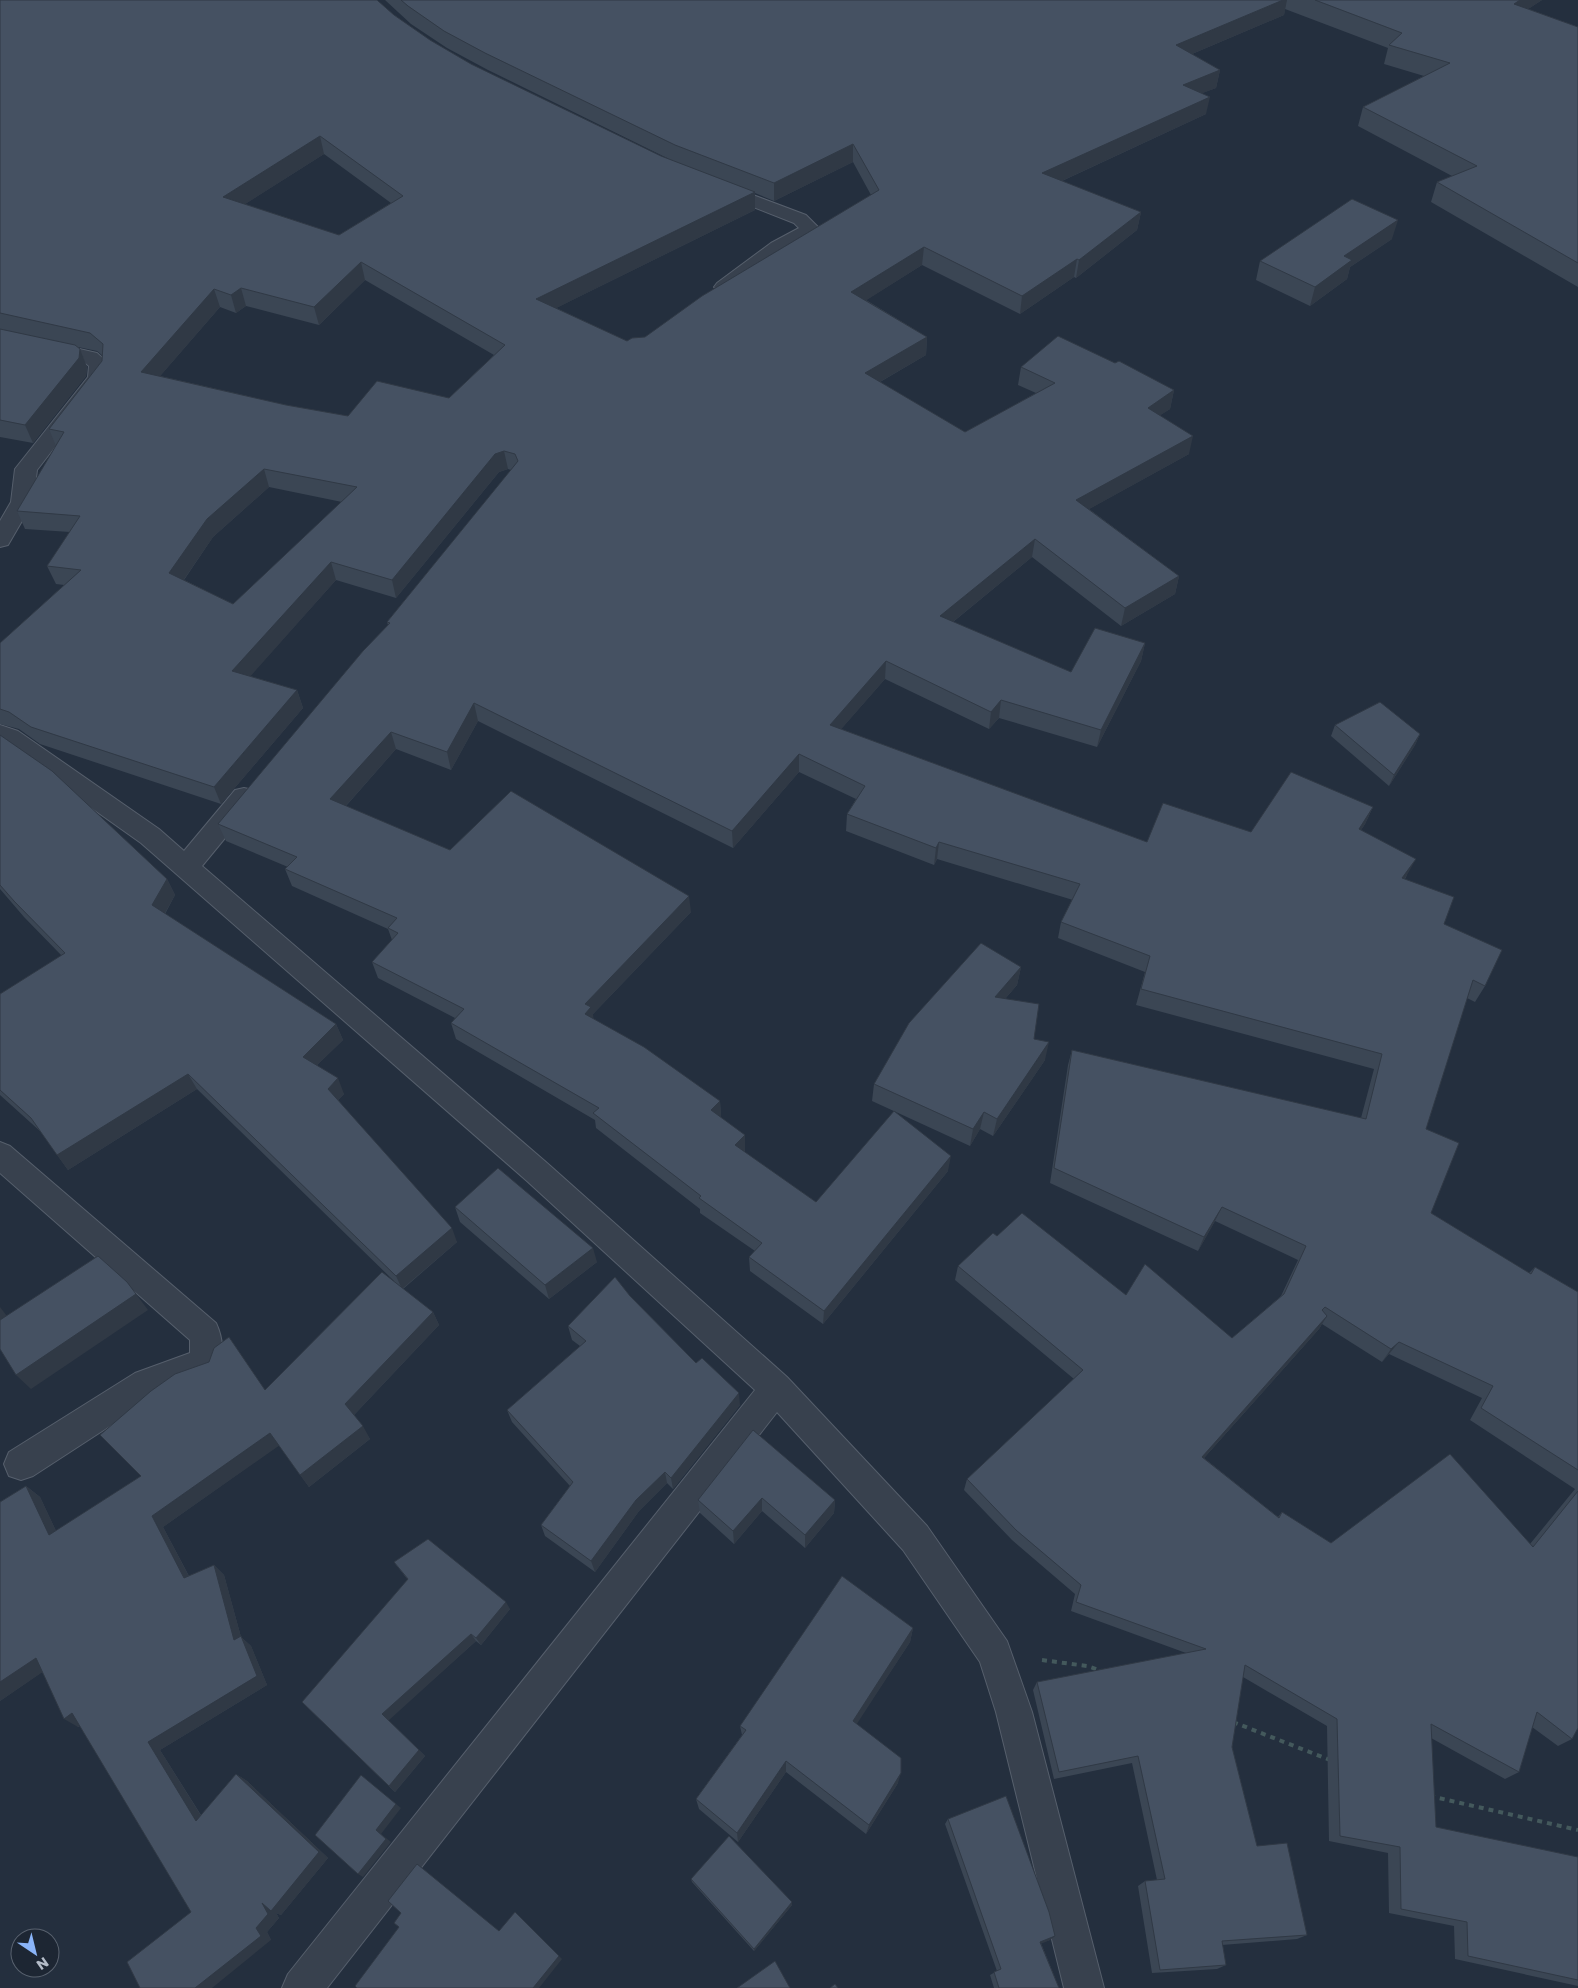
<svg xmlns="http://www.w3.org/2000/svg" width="1578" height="1988" font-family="Poppins,sans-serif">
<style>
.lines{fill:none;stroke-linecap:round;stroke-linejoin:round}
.minor-casing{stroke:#565f6c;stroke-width:2}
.path{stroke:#44595c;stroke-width:4;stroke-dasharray:5 5;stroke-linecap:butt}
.minor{fill:#38414e;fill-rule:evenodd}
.wall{fill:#3b4654;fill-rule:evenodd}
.shaded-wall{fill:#303945}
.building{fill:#455162;stroke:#303945;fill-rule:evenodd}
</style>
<rect width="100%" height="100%" fill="#242f3e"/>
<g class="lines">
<defs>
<g id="minor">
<path d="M 721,183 L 806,215 L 820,229 L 818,233 L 785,251 L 731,291 L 717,291 L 714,287 L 717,283 L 771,243 L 799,228 L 794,223 L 715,192 L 712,188 L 715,184 Z"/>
<path d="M 0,331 L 97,353 L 109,364 L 108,378 L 37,470 L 33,502 L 8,545 L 0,547 L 0,521 L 11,502 L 15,469 L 88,377 L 89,366 L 83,361 L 0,343 Z"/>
<path d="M 0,725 L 18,731 L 159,829 L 184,851 L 235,790 L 244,788 L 253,790 L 257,797 L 253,804 L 202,866 L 547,1163 L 787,1377 L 927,1526 L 1007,1641 L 1032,1712 L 1104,1988 L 1064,1988 L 996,1712 L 980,1662 L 903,1550 L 777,1412 L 327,1988 L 282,1988 L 288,1974 L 755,1390 L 527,1181 L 141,843 L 0,743 Z"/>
<path d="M 0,1142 L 10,1146 L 216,1323 C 223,1338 225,1357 218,1373 L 156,1396 L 33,1476 L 21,1480 L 9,1476 L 4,1464 L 9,1452 L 135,1373 L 190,1353 L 190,1340 L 0,1173 Z"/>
</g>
</defs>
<use href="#minor" class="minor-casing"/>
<g class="path">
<path d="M 1042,1660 L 1087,1666 L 1102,1671"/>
<path d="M 1233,1722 L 1330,1760"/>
<path d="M 1430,1796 L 1578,1830"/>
</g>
<use href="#minor" class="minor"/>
</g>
<g class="wall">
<path d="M 0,0 L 394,15 L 430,40 L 471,64 L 661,156 L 669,159 L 488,70 L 447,48 L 411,24 L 385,0 L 1542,0 L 1528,9 L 1578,27 L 1578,287 L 1431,202 L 1437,182 L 1452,176 L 1358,126 L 1363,107 L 1424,76 L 1384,64 L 1388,48 L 1285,9 L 1284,15 L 1192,54 L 1220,70 L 1216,88 L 1202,93 L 1206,114 L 1062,181 L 1141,212 L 1137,230 L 1076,278 L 1074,277 L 1020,314 L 922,265 L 866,300 L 927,337 L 926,355 L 880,382 L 965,432 L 1036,393 L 1018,385 L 1021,367 L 1115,363 L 1174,390 L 1170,409 L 1160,415 L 1189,454 L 1089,509 L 1179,576 L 1175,594 L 1121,626 L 1032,557 L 953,622 L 1071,672 L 1145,643 L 1141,661 L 1097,747 L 999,718 L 989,729 L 885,679 L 841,729 L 1147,842 L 1251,832 L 1373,807 L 1365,824 L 1361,830 L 1407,875 L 1405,879 L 1444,924 L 1485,986 L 1475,1002 L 1467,998 L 1426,1129 L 1431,1213 L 1529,1273 L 1535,1267 L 1578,1292 L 1578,1728 L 1572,1739 L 1558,1746 L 1532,1727 L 1519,1772 L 1505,1779 L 1431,1738 L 1436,1827 L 1578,1862 L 1578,1986 L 1455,1959 L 1454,1926 L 1389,1913 L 1388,1853 L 1329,1841 L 1327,1726 L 1243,1677 L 1232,1747 L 1257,1846 L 1307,1935 L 1297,1939 L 1222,1945 L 1226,1965 L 1217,1969 L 1152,1973 L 1138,1886 L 1145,1881 L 1157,1880 L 1132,1763 L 1054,1779 L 1033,1690 L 1037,1682 L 1186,1653 L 1071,1611 L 1075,1594 L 1012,1540 L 964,1490 L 967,1479 L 1074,1379 L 955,1280 L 958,1266 L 997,1236 L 1126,1295 L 1232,1338 L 1281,1296 L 1298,1260 L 1215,1221 L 1198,1251 L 1050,1183 L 1068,1065 L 1072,1050 L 1361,1118 L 1374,1069 L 1136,1005 L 1145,972 L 1058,938 L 1061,922 L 1073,900 L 937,859 L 934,865 L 846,831 L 847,814 L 856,799 L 799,772 L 733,848 L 478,721 L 451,770 L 396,749 L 346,806 L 450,850 L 691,912 L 593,1014 L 593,1019 L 720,1101 L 721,1116 L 720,1117 L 745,1150 L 744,1152 L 816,1202 L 948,1171 L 823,1324 L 750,1271 L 749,1257 L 755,1251 L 700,1213 L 700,1209 L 596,1128 L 595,1120 L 456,1039 L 451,1023 L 455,1018 L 378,978 L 372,962 L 392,940 L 388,929 L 292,886 L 285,869 L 288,867 L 226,841 L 218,824 L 388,625 L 387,622 L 511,470 L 508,469 L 499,472 L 396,598 L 336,580 L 250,676 L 297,690 L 303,708 L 221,804 L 40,744 L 19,729 L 0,724 L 0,643 L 64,585 L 56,584 L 47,566 L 70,532 L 25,529 L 17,511 L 56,446 L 49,429 L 102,361 L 103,356 L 97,351 L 78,347 L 80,349 L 87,367 L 86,376 L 33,443 L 0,437 ZM 324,154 L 391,203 L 339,235 L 245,204 ZM 853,162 L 871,195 L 645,337 L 627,341 L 556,308 L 755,210 L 755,193 L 774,201 ZM 365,280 L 494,355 L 449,398 L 348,416 L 286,405 L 160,376 L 220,307 L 236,313 L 246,306 L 319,325 ZM 269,487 L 342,502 L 233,604 L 184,580 L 213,537 ZM 1322,1324 L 1382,1362 L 1389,1354 L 1482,1398 L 1470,1420 L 1575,1489 L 1530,1544 L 1331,1543 L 1282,1512 L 1278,1517 L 1204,1458 L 1319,1329 Z"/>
<path d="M 1392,239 L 1350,267 L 1347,279 L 1310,306 L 1256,280 L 1260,261 Z"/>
<path d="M 1335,725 L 1420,734 L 1415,745 L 1389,786 L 1331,736 Z"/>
<path d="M 0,735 L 167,879 L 175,895 L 165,914 L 336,1024 L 343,1040 L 317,1065 L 344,1094 L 338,1100 L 457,1242 L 403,1289 L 433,1312 L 439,1325 L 354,1415 L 370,1439 L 309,1487 L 279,1445 L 163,1527 L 189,1576 L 214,1565 L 224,1575 L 241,1637 L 251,1646 L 267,1685 L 160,1750 L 201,1815 L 236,1774 L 247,1781 L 328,1858 L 281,1915 L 276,1913 L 279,1918 L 267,1932 L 271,1940 L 191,1912 L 80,1726 L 78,1727 L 42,1672 L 0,1701 L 0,1502 L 26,1486 L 40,1497 L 56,1531 L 141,1476 L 265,1390 L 394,1281 L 197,1089 L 68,1170 L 41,1132 L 0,1095 L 0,994 L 62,956 L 24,917 L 0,889 Z"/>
<path d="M 1021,967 L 1017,985 L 1005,999 L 1034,1039 L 1045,1060 L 993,1136 L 980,1129 L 970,1146 L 872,1101 L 874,1084 Z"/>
<path d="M 455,1207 L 597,1262 L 549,1299 L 460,1222 Z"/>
<path d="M 630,1296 L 696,1363 L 740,1405 L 673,1489 L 667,1483 L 639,1511 L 595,1572 L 545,1536 L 541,1525 L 570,1486 L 512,1422 L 507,1410 L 580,1346 L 572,1340 L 568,1326 Z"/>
<path d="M 753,1430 L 835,1500 L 834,1513 L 805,1548 L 762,1511 L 734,1544 L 700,1513 L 698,1500 Z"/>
<path d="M 394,1562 L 510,1609 L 481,1645 L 476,1641 L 388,1720 L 425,1756 L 395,1792 L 302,1702 L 408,1580 Z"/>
<path d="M 913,1628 L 910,1642 L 856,1724 L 898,1783 L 866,1834 L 786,1772 L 738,1842 L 699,1809 L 696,1799 L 742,1735 L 740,1726 Z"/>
<path d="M 948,1819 L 1050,1940 L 1041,1943 L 1059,1988 L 994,1988 L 990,1975 L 997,1971 L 945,1824 Z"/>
<path d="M 691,1879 L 792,1905 L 754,1951 L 692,1882 Z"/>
</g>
<g class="shaded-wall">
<path d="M 1283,0 L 1287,0 L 1284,15 L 1173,62 L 1176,45 Z"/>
<path d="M 1520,0 L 1542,0 L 1508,22 L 1514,4 Z"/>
<path d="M 1220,70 L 1216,88 L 1179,102 L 1183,85 Z"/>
<path d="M 1210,97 L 1206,114 L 1040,191 L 1042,173 Z"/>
<path d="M 320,136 L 324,154 L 228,215 L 223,197 Z"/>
<path d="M 853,144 L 853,162 L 774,201 L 774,183 Z"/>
<path d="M 755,192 L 755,210 L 538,317 L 536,299 Z"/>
<path d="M 1141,212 L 1137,230 L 1076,278 L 1079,260 Z"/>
<path d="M 1398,220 L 1392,239 L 1350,267 L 1347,279 L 1310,306 L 1315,287 L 1344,256 Z"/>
<path d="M 924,247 L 922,265 L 851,310 L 851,292 Z"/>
<path d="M 1077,259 L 1074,277 L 1020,314 L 1022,296 Z"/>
<path d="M 361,262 L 365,280 L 319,325 L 314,307 Z"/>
<path d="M 241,288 L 246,306 L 236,313 L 231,295 Z"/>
<path d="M 214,289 L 220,307 L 148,390 L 141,372 Z"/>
<path d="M 927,337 L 926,355 L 864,391 L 865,373 Z"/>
<path d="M 80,349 L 87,367 L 86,376 L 33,443 L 25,425 Z"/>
<path d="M 1174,390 L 1170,409 L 1144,426 L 1148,408 Z"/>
<path d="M 1193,436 L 1189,454 L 1073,518 L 1076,500 Z"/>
<path d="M 504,451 L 508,469 L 499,472 L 396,598 L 392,580 L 495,454 Z"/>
<path d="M 264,469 L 269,487 L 213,537 L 176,591 L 169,573 L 207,519 Z"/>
<path d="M 1035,539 L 1032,557 L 938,634 L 940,616 Z"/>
<path d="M 331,562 L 336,580 L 239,689 L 232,671 Z"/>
<path d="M 1179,576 L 1175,594 L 1121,626 L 1125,608 Z"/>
<path d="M 1145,643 L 1141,661 L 1097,747 L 1101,730 Z"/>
<path d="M 886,661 L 885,679 L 829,743 L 830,725 Z"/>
<path d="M 297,690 L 303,708 L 221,804 L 214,787 Z"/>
<path d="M 1001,700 L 999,718 L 989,729 L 991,712 Z"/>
<path d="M 474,703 L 478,721 L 451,770 L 447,752 Z"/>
<path d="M 391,732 L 396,749 L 336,817 L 330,799 Z"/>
<path d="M 1420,734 L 1415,745 L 1389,786 L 1394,775 Z"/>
<path d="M 799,754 L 799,772 L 733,848 L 732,831 Z"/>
<path d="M 1373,807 L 1365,824 L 1351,846 L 1359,829 Z"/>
<path d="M 939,842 L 937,859 L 934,865 L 936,848 Z"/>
<path d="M 1416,859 L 1407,875 L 1394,894 L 1402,878 Z"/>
<path d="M 167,879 L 175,895 L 160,922 L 152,905 Z"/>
<path d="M 689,896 L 691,912 L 593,1014 L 594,1023 L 585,1014 L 585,1004 Z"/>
<path d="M 1021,967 L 1017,985 L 991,1015 L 995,997 Z"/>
<path d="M 336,1024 L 343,1040 L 310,1072 L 303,1057 Z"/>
<path d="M 1049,1042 L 1045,1060 L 993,1136 L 997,1119 Z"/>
<path d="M 188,1074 L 197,1089 L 68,1170 L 57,1155 Z"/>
<path d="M 338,1078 L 344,1094 L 334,1104 L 328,1089 Z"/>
<path d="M 720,1101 L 721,1116 L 712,1125 L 711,1110 Z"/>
<path d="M 984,1112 L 980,1129 L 970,1146 L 973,1129 Z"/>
<path d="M 745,1135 L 745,1150 L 735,1160 L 735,1145 Z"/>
<path d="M 951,1156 L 948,1171 L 823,1324 L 824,1311 Z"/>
<path d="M 1222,1207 L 1215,1221 L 1198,1251 L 1204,1237 Z"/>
<path d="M 452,1228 L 457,1242 L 402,1289 L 396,1276 Z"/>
<path d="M 593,1248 L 597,1262 L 549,1299 L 545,1285 Z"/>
<path d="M 127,1282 L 148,1310 L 31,1389 L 16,1375 Z"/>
<path d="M 0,1307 L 16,1328 L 0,1342 Z"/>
<path d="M 433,1312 L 439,1325 L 353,1416 L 345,1404 Z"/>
<path d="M 1327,1316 L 1319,1329 L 1195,1468 L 1202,1457 Z"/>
<path d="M 1399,1342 L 1389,1354 L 1382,1362 L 1391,1349 Z"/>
<path d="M 739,1393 L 740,1405 L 673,1489 L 671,1478 Z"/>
<path d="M 363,1426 L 370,1439 L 309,1487 L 300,1475 Z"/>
<path d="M 270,1433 L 280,1445 L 163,1527 L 195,1588 L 184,1578 L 152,1516 Z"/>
<path d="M 665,1472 L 667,1483 L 639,1511 L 595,1572 L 591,1561 L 636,1500 Z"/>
<path d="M 26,1486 L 40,1497 L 63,1546 L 49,1535 Z"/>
<path d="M 762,1498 L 762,1511 L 734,1544 L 733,1531 Z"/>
<path d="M 835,1500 L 834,1513 L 805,1548 L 805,1535 Z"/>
<path d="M 214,1565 L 224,1575 L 241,1637 L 251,1646 L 267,1685 L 160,1750 L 208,1827 L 196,1821 L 148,1742 L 234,1640 Z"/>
<path d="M 506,1602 L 510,1609 L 481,1645 L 476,1638 Z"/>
<path d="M 913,1628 L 910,1642 L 851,1733 L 853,1721 Z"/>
<path d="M 471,1634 L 476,1641 L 388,1721 L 382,1714 Z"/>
<path d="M 36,1658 L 50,1667 L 0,1701 L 0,1682 Z"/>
<path d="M 72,1713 L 86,1721 L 78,1727 L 64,1719 Z"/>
<path d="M 419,1750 L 425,1756 L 395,1792 L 389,1786 Z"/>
<path d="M 786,1761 L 786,1772 L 738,1842 L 737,1833 Z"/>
<path d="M 901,1773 L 898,1783 L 866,1834 L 869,1825 Z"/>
<path d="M 236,1774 L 247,1781 L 328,1858 L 281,1915 L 276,1913 L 279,1918 L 267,1932 L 271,1940 L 212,1988 L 195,1988 L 256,1928 L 262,1903 Z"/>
<path d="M 396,1804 L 401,1808 L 381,1834 L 391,1842 L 363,1877 L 358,1874 L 376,1830 Z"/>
<path d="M 792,1902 L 792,1905 L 754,1951 L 754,1949 Z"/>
<path d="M 515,1912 L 562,1959 L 539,1988 L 533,1988 Z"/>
<path d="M 1055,1936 L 1050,1940 L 1036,1946 L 1040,1942 Z"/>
</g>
<g class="building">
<path d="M 0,0 L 377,0 L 394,15 L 430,40 L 471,64 L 661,156 L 755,192 L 536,299 L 627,341 L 632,338 L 645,337 L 702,296 L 879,190 L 853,144 L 774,183 L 675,145 L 485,53 L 444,31 L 408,6 L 401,0 L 1283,0 L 1176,45 L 1220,70 L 1183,85 L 1210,97 L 1042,173 L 1141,212 L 1079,260 L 1077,259 L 1022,296 L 924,247 L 851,292 L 927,337 L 865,373 L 965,432 L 1055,383 L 1021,367 L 1058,336 L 1115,363 L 1119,361 L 1174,390 L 1148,408 L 1193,436 L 1076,500 L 1179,576 L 1125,608 L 1035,539 L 940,616 L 1071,672 L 1095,628 L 1145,643 L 1101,730 L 1001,700 L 991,712 L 886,661 L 830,725 L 1147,842 L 1163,803 L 1251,832 L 1291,772 L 1373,807 L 1359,829 L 1416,859 L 1402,878 L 1454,897 L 1444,924 L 1502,950 L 1485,986 L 1473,980 L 1426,1129 L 1459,1143 L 1431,1213 L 1531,1274 L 1535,1267 L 1578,1292 L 1578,1470 L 1481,1408 L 1493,1386 L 1399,1342 L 1391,1349 L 1325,1307 L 1322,1310 L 1327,1316 L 1202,1457 L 1279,1518 L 1282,1512 L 1331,1543 L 1450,1454 L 1533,1547 L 1578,1491 L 1578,1728 L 1572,1739 L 1537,1712 L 1519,1772 L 1431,1724 L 1436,1827 L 1578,1857 L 1578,1980 L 1468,1956 L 1467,1922 L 1401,1909 L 1400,1847 L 1340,1836 L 1337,1719 L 1245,1665 L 1232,1747 L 1257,1846 L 1287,1843 L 1307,1935 L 1222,1941 L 1226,1965 L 1160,1970 L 1145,1881 L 1165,1879 L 1138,1756 L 1059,1772 L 1037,1682 L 1206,1649 L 1076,1602 L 1081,1585 L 1016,1530 L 967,1479 L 1083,1370 L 958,1266 L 993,1233 L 997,1236 L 1022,1213 L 1126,1295 L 1145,1264 L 1232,1338 L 1284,1294 L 1306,1246 L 1222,1207 L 1204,1237 L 1054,1168 L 1072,1050 L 1366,1119 L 1382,1054 L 1141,989 L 1150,956 L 1061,922 L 1080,884 L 939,842 L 936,848 L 847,814 L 865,786 L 799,754 L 732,831 L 474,703 L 447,752 L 391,732 L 330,799 L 450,850 L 511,791 L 689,896 L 585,1004 L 591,1007 L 585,1014 L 644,1047 L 720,1101 L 711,1110 L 745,1135 L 735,1145 L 816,1202 L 894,1111 L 951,1156 L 824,1311 L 749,1257 L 762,1243 L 699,1198 L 701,1196 L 593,1113 L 599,1108 L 451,1023 L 464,1009 L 372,962 L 398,933 L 388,928 L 397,918 L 285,869 L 297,857 L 218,824 L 363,651 L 390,623 L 387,622 L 514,466 L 518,461 L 515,454 L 504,451 L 495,454 L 392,580 L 331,562 L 232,671 L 297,690 L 214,787 L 31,727 L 9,712 L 0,709 L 0,643 L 81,570 L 47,566 L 80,516 L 17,511 L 64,432 L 49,429 L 102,361 L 103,344 L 90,333 L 0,313 ZM 320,136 L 403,196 L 339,235 L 223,197 ZM 361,262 L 505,345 L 449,398 L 377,381 L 348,416 L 286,405 L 141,372 L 214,289 L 231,295 L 241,288 L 314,307 ZM 264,469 L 357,487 L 233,604 L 169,573 L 207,519 Z"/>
<path d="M 1315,0 L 1520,0 L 1514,4 L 1578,27 L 1578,263 L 1437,182 L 1477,166 L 1363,107 L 1450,63 L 1389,45 L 1402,33 Z"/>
<path d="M 1352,199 L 1398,220 L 1344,256 L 1352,260 L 1315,287 L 1260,261 Z"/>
<path d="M 0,329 L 75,345 L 80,349 L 79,358 L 25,425 L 0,420 Z"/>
<path d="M 1380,702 L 1420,734 L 1394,775 L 1335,725 Z"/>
<path d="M 0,735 L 52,771 L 167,879 L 152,905 L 336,1024 L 303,1057 L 338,1078 L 328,1089 L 452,1228 L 396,1276 L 188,1074 L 57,1155 L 31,1118 L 0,1090 L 0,994 L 65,953 L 14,901 L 0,885 Z"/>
<path d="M 981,943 L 1021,967 L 995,997 L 1039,1004 L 1034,1039 L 1049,1042 L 997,1119 L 984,1112 L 973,1129 L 874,1084 L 909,1023 Z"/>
<path d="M 498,1168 L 593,1248 L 545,1285 L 455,1207 Z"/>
<path d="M 98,1256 L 127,1282 L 136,1294 L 16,1375 L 0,1349 L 0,1320 Z"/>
<path d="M 382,1272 L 433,1312 L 345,1404 L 363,1426 L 300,1475 L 270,1433 L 152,1516 L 184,1578 L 214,1565 L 234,1640 L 241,1636 L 257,1676 L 148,1742 L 196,1821 L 236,1774 L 319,1852 L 271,1911 L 262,1903 L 268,1914 L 256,1928 L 261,1936 L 195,1988 L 140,1988 L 127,1962 L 191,1912 L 72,1713 L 64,1719 L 36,1658 L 0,1682 L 0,1502 L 26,1486 L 49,1535 L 141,1476 L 100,1435 L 151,1391 L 175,1374 L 209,1362 L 214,1348 L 229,1337 L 265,1390 Z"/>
<path d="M 615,1277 L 630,1296 L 696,1363 L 702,1358 L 739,1393 L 671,1478 L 665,1472 L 636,1500 L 591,1561 L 541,1525 L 573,1482 L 507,1410 L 586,1341 L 568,1326 Z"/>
<path d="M 753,1430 L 835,1500 L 805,1535 L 762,1498 L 733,1531 L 698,1500 Z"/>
<path d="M 428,1539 L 506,1602 L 476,1638 L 471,1634 L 382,1714 L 419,1750 L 389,1786 L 302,1702 L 408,1579 L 394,1562 Z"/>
<path d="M 842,1576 L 913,1628 L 853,1721 L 901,1758 L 901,1773 L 869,1825 L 786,1761 L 737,1833 L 696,1799 L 746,1730 L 740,1726 Z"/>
<path d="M 361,1775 L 396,1804 L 376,1830 L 386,1839 L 358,1874 L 315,1835 Z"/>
<path d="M 1006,1796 L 1049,1912 L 1055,1936 L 1040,1942 L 1059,1988 L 999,1988 L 994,1972 L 1001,1969 L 948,1819 Z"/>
<path d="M 729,1836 L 792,1902 L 754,1949 L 691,1879 Z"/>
<path d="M 417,1864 L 499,1931 L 515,1912 L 559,1956 L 533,1988 L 357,1988 L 355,1986 L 399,1927 L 394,1923 L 401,1913 L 388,1901 Z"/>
<path d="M 775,1961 L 790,1988 L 737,1988 Z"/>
<path d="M 835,1984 L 838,1988 L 830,1988 Z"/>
</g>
<g transform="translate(35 1953) rotate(145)"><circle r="24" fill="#1d2633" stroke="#59626f"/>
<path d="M0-4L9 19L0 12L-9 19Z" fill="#8ab4f8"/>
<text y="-8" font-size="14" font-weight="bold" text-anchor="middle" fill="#b4bcc9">N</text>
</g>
</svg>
